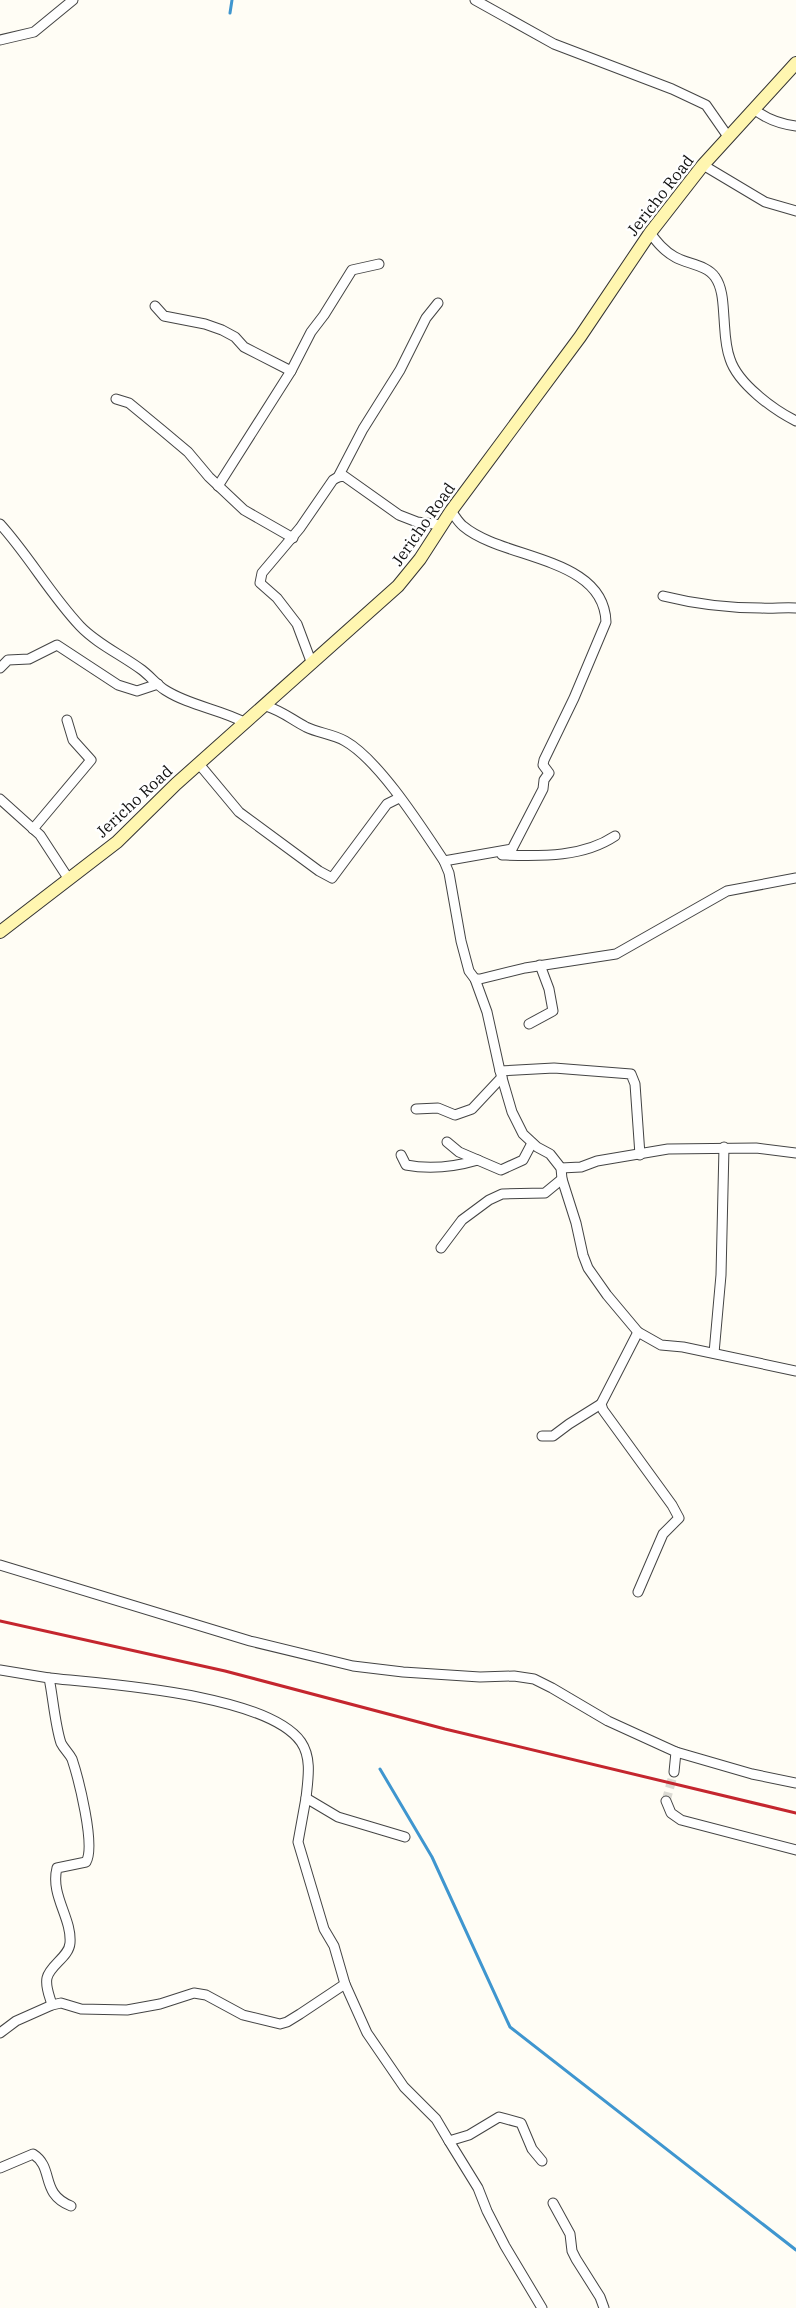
<svg xmlns="http://www.w3.org/2000/svg" width="796" height="2308" font-family="'IBM Plex Serif',serif">
<style>
.lines{fill:none;stroke-linecap:round;stroke-linejoin:round}
.stream{stroke:#3f96cf;stroke-width:3}
.street-tunnel{stroke:#dbdad3;stroke-width:9;stroke-dasharray:9 4.5;stroke-linecap:butt}
.street-casing{stroke:#444;stroke-width:11}
.secondary-casing{stroke:#333;stroke-width:14}
.street{stroke:#fff;stroke-width:9}
.secondary{stroke:#fff6b0;stroke-width:12}
.rail{stroke:#c4262e;stroke-width:3}
.labels{text-anchor:middle;dominant-baseline:central;stroke-width:5;stroke-linejoin:round;paint-order:stroke}
.street-label{font-size:16px;fill:#111;stroke:#fff}
</style>
<rect width="100%" height="100%" fill="#fffdf5"/>
<g class="lines">
<g class="stream">
<path d="M 230,13 L 232,0"/>
<path d="M 380,1769 L 432,1857 L 510,2027 L 796,2250"/>
</g>
<path class="street-tunnel" d="M 666,1801 L 674,1772"/>
<defs>
<g id="street">
<path d="M 475,0 L 554,44 L 672,89 L 706,105 L 729,138"/>
<path d="M 0,40 L 34,32 L 73,0"/>
<path d="M 755,110 C 768,120 780,124 796,126"/>
<path d="M 703,165 L 765,202 L 796,211"/>
<path d="M 650,233 C 657,242 664,251 675,257 C 687,264 707,265 715,277 C 723,288 723,305 724,318 C 725,331 725,346 730,359 C 738,384 774,410 796,421"/>
<path d="M 155,306 L 164,316 L 205,324 L 222,330 L 235,337 L 244,347 L 291,371"/>
<path d="M 116,399 L 129,403 L 163,431 L 188,452 L 209,477 L 244,510 L 293,538"/>
<path d="M 338,477 L 344,476 L 399,515 L 417,522 L 442,525"/>
<path d="M 218,486 L 291,371 L 311,332 L 324,315 L 352,270 L 379,264"/>
<path d="M 0,524 C 29,556 50,594 80,626 C 97,644 122,655 142,670 C 150,676 157,685 165,690 C 190,706 220,709 246,723"/>
<path d="M 663,596 C 695,604 727,608 761,608 C 772,609 784,607 796,608"/>
<path d="M 312,664 L 297,624 L 277,598 L 260,583 L 262,573 L 300,528 L 333,480 L 338,477 L 363,429 L 400,370 L 426,318 L 438,303"/>
<path d="M 0,668 L 8,660 L 29,659 L 57,645 L 118,685 L 137,691 L 158,684"/>
<path d="M 266,706 C 282,711 291,719 306,727 C 318,733 333,734 345,741 C 379,760 422,828 444,861 L 449,873 L 461,941 L 469,971 L 475,979 L 487,1012 L 500,1071 L 512,1112 L 523,1134 L 537,1147 L 550,1154 L 561,1168 L 562,1179 L 576,1223 L 583,1255 L 588,1268 L 607,1295 L 638,1332 L 661,1345 L 683,1347 L 796,1371"/>
<path d="M 199,764 L 239,812 L 319,871 L 332,878 L 387,804 L 399,798"/>
<path d="M 0,799 L 40,835 L 68,878"/>
<path d="M 33,829 L 91,760 L 73,740 L 67,720"/>
<path d="M 502,855 C 540,856 582,858 615,836"/>
<path d="M 444,861 L 512,849 L 543,789 L 544,780 L 549,773 L 543,765 L 544,760 L 574,698 L 606,622 C 604,556 503,560 463,526 C 458,522 455,516 451,511"/>
<path d="M 475,979 L 480,979 L 525,968 L 616,954 L 727,891 L 796,878"/>
<path d="M 529,1024 L 553,1011 L 549,989 L 540,965"/>
<path d="M 500,1071 L 554,1068 L 631,1074 L 635,1084 L 640,1155"/>
<path d="M 416,1109 L 438,1108 L 455,1115 L 472,1109 L 502,1077"/>
<path d="M 447,1142 L 459,1152 L 501,1170 L 523,1160 L 532,1143"/>
<path d="M 401,1155 L 406,1165 C 431,1170 454,1167 478,1160"/>
<path d="M 561,1168 L 581,1167 L 597,1161 L 668,1149 L 756,1148 L 796,1153"/>
<path d="M 441,1248 L 462,1220 L 489,1200 L 502,1194 L 545,1193 L 562,1179"/>
<path d="M 714,1353 L 721,1275 L 724,1147"/>
<path d="M 542,1436 L 553,1436 L 569,1424 L 601,1404"/>
<path d="M 0,1565 L 250,1641 L 353,1666 L 403,1672 L 480,1677 L 514,1676 L 534,1679 L 552,1688 L 608,1721 L 676,1752 L 674,1772"/>
<path d="M 638,1592 L 663,1534 L 679,1518 L 672,1505 L 603,1410 L 601,1404 L 638,1332"/>
<path d="M 0,1670 L 49,1678 C 53,1697 55,1725 61,1743 C 64,1749 69,1753 72,1759 C 78,1777 96,1846 86,1862 L 57,1868 C 50,1895 72,1918 70,1943 C 69,1957 50,1965 47,1978 C 45,1987 50,1997 52,2005"/>
<path d="M 49,1678 C 106,1684 267,1694 301,1742 C 312,1758 308,1779 306,1798"/>
<path d="M 676,1752 L 752,1774 L 796,1783"/>
<path d="M 666,1801 L 671,1813 L 681,1820 L 796,1850"/>
<path d="M 405,1837 L 338,1817 L 306,1798 L 298,1842 L 324,1929 L 334,1946 L 345,1984 L 367,2033 L 404,2087 L 436,2119 L 449,2141 L 469,2135 L 499,2117 L 521,2123 L 532,2149 L 542,2161"/>
<path d="M 0,2033 L 16,2021 L 52,2005 L 61,2003 L 81,2009 L 127,2010 L 160,2004 L 194,1993 L 206,1995 L 243,2015 L 280,2024 L 287,2022 L 300,2014 L 345,1984"/>
<path d="M 449,2141 L 478,2188 L 487,2211 L 505,2246 L 542,2308"/>
<path d="M 0,2168 L 33,2154 C 55,2168 39,2193 71,2206"/>
<path d="M 553,2203 L 570,2234 L 572,2251 L 576,2259 L 600,2297 L 604,2308"/>
</g>
<path id="secondary" d="M 0,932 L 117,842 L 176,784 L 398,586 L 420,559 L 451,511 L 580,337 L 650,233 L 703,165 L 796,63"/>
</defs>
<use href="#street" class="street-casing"/>
<use href="#secondary" class="secondary-casing"/>
<use href="#street" class="street"/>
<use href="#secondary" class="secondary"/>
<path class="rail" d="M 0,1621 L 225,1671 L 445,1729 L 796,1813"/>
</g>
<g class="labels">
<g class="street-label">
<text transform="translate(660 195) rotate(-52)">Jericho Road</text>
<text transform="translate(423 524) rotate(-55)">Jericho Road</text>
<text transform="translate(134 801) rotate(-43)">Jericho Road</text>
</g>
</g>
</svg>
